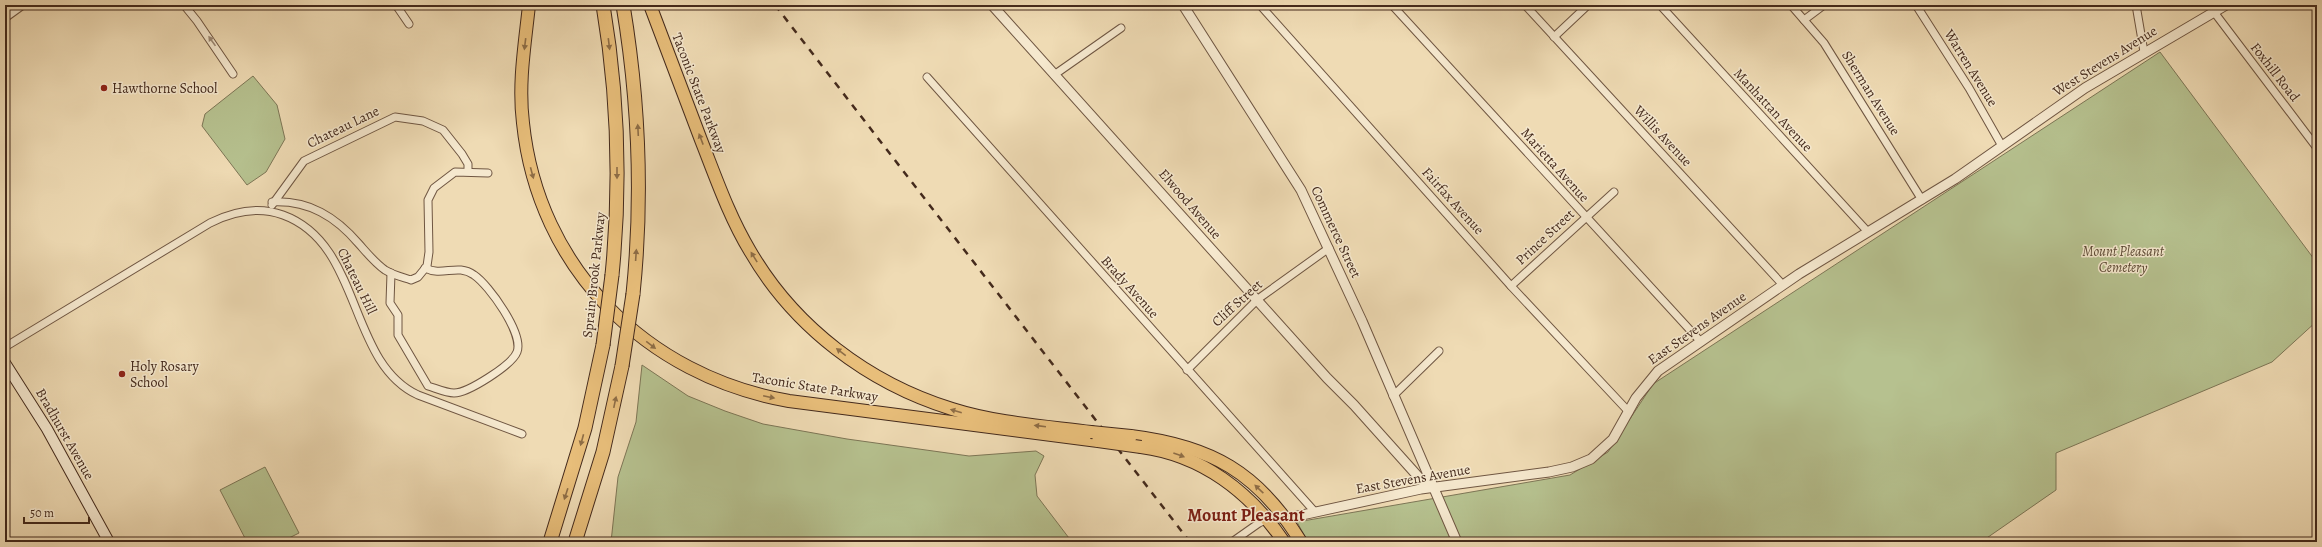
<svg xmlns="http://www.w3.org/2000/svg" width="2322" height="547" font-family="Alegreya,serif">
<style>
.green{fill:#b6c18f;stroke:#7d7656}
.lines{fill:none;stroke-linecap:round;stroke-linejoin:round}
.minor-casing{stroke:#6f5642;stroke-width:9}
.tertiary-casing{stroke:#6f5642;stroke-width:11}
.secondary-casing{stroke:#442a1c;stroke-width:12}
.trunk-casing{stroke:#442a1c;stroke-width:14}
.motorway-casing{stroke:#442a1c;stroke-width:15}
.minor{stroke:#f5e8ce;stroke-width:7}
.tertiary{stroke:#f5e8ce;stroke-width:9}
.secondary{stroke:#f5e8ce;stroke-width:10}
.trunk{stroke:#e8be7a;stroke-width:12}
.motorway{stroke:#e8be7a;stroke-width:13}
.rail{stroke:#442a1c;stroke-width:2.5;stroke-dasharray:7 7;stroke-linecap:butt}
.trunk-bridge-casing{stroke:#442a1c;stroke-width:14;stroke-linecap:butt}
.motorway-bridge-casing{stroke:#442a1c;stroke-width:15;stroke-linecap:butt}
.trunk-bridge{stroke:#e8be7a;stroke-width:12}
.motorway-bridge{stroke:#e8be7a;stroke-width:13}
.oneway{fill:#9c8975}
.oneway2{fill:#8e6d46}
.poi-dot{fill:#8f2418;stroke:#f5e8ce;stroke-width:1.5}
.labels{text-anchor:middle;dominant-baseline:central;stroke-width:3;stroke-linejoin:round;paint-order:stroke}
.street-label{font-size:14px;fill:#442a1c;stroke:#f5e8ce}
.poi-label{font-size:14px;fill:#442a1c;stroke:#f5e8ce;text-anchor:start}
.park-label{font-size:14px;font-style:italic;fill:#5b4833;stroke:#f5e8ce}
.district-label{font-size:18px;font-weight:bold;fill:#7a1f14;stroke:#f5e8ce}
</style>
<rect width="100%" height="100%" fill="#efdbb4"/>
<filter id="stains"><feTurbulence type="fractalNoise" baseFrequency=".005" numOctaves="4"/><feColorMatrix values="0 0 0 0 .2 0 0 0 0 .09 0 0 0 0 .02 0 0 0 .5 -.17"/></filter>
<radialGradient id="worn" r=".72"><stop offset=".6" stop-color="#630" stop-opacity="0"/><stop offset="1" stop-color="#630" stop-opacity=".3"/></radialGradient>
<g class="green">
<path d="M 2160,52 L 2317,263 L 2317,321 L 2272,362 L 2056,453 L 2056,490 L 1981,542 L 1308,542 L 1297,522 L 1570,475 L 1608,452 L 1653,384 Z"/>
<path d="M 253,76 L 277,105 L 285,139 L 266,172 L 247,185 L 202,126 L 205,114 Z"/>
<path d="M 642,365 L 688,396 L 725,411 L 763,424 L 847,439 L 969,456 L 1036,451 L 1044,456 L 1035,475 L 1037,496 L 1072,542 L 611,542 L 618,477 L 636,422 Z"/>
<path d="M 265,467 L 299,533 L 281,542 L 247,542 L 220,490 Z"/>
</g>
<g class="lines">
<defs>
<g id="minor">
<path d="M 184,5 L 197,21 L 233,74"/>
<path d="M 396,5 L 409,24"/>
<path d="M 1260,5 L 1511,286 L 1629,412"/>
<path d="M 1392,5 L 1701,342"/>
<path d="M 1525,5 L 1783,285"/>
<path d="M 1660,5 L 1868,232"/>
<path d="M 1791,5 L 1824,43 L 1922,200"/>
<path d="M 1916,5 L 1969,88 L 2002,146"/>
<path d="M 2136,5 L 2144,52"/>
<path d="M 2214,12 L 2317,148"/>
<path d="M 5,18 L 23,5"/>
<path d="M 1804,20 L 1824,5"/>
<path d="M 1554,37 L 1588,5"/>
<path d="M 1054,75 L 1121,28"/>
<path d="M 927,77 L 1315,512"/>
<path d="M 272,202 C 309,200 336,217 359,244 C 367,253 375,263 385,270 C 393,275 402,277 411,280 L 418,277 L 427,266 L 429,252 L 428,200 L 434,188 L 455,172 L 488,173"/>
<path d="M 272,205 L 304,161 L 395,117 L 423,121 L 443,130 L 462,154 L 468,164 L 468,171"/>
<path d="M 391,273 L 390,303 L 398,315 L 398,335 L 428,386 C 435,388 446,393 454,393 C 468,393 512,365 517,352 C 524,334 489,285 474,275 C 457,263 443,277 425,268"/>
<path d="M 1511,286 L 1614,192"/>
<path d="M 5,347 L 210,223 C 234,211 258,206 283,215 C 363,244 347,362 418,395 L 522,434"/>
<path d="M 1187,370 L 1258,299 L 1329,248"/>
<path d="M 5,380 L 12,375"/>
<path d="M 1393,396 L 1439,351"/>
<path d="M 1232,542 L 1259,523 L 1267,519"/>
</g>
<g id="tertiary">
<path d="M 992,5 L 1327,378 L 1354,405 L 1423,482 L 1433,487"/>
<path d="M 1183,5 L 1301,190 L 1362,321 L 1457,542"/>
<path d="M 1267,519 L 1293,517 L 1421,489 L 1549,472 L 1572,467 L 1591,459 L 1613,439 L 1636,398 L 1658,371 L 1799,274 L 1955,179 L 2085,88 L 2226,5"/>
</g>
<path id="secondary" d="M 5,363 L 47,429 L 109,542"/>
<g id="trunk">
<path d="M 529,5 C 525,44 518,83 523,123 C 538,268 646,376 789,401 L 1098,441"/>
<path d="M 650,5 C 667,50 684,95 701,140 C 716,178 729,216 750,251 C 794,327 868,383 952,409 C 996,423 1044,426 1091,432"/>
<path d="M 1131,436 C 1211,446 1258,472 1301,542"/>
<path d="M 1141,447 C 1202,455 1250,492 1284,542"/>
</g>
<g id="motorway">
<path d="M 603,5 C 618,94 621,185 612,275"/>
<path d="M 623,5 C 639,101 643,197 633,294"/>
<path d="M 550,542 L 585,428 L 603,345"/>
<path d="M 575,542 L 603,452 L 622,366"/>
</g>
</defs>
<use href="#minor" class="minor-casing"/>
<use href="#tertiary" class="tertiary-casing"/>
<use href="#secondary" class="secondary-casing"/>
<use href="#trunk" class="trunk-casing"/>
<use href="#motorway" class="motorway-casing"/>
<use href="#minor" class="minor"/>
<use href="#tertiary" class="tertiary"/>
<use href="#secondary" class="secondary"/>
<use href="#trunk" class="trunk"/>
<use href="#motorway" class="motorway"/>
<path class="rail" d="M 775,5 L 1190,542"/>
<defs>
<g id="trunk-bridge">
<path d="M 1091,432 L 1131,436"/>
<path d="M 1098,441 L 1141,447"/>
</g>
<g id="motorway-bridge">
<path d="M 603,345 L 612,275"/>
<path d="M 622,366 L 633,294"/>
</g>
</defs>
<use href="#trunk-bridge" class="trunk-bridge-casing"/>
<use href="#motorway-bridge" class="motorway-bridge-casing"/>
<use href="#trunk-bridge" class="trunk-bridge"/>
<use href="#motorway-bridge" class="motorway-bridge"/>
</g>
<defs><path id="oneway-solid" d="M-6-.8H1V-3.2L6.5 0L1 3.2V.8H-6Z"/></defs>
<use class="oneway" href="#oneway-solid" transform="translate(212 41) rotate(-125)"/>
<g class="oneway2">
<use href="#oneway-solid" transform="translate(525 44) rotate(97)"/>
<use href="#oneway-solid" transform="translate(609 44) rotate(83)"/>
<use href="#oneway-solid" transform="translate(638 130) rotate(-93)"/>
<use href="#oneway-solid" transform="translate(701 139) rotate(-111)"/>
<use href="#oneway-solid" transform="translate(532 173) rotate(75)"/>
<use href="#oneway-solid" transform="translate(617 173) rotate(90)"/>
<use href="#oneway-solid" transform="translate(636 255) rotate(-86)"/>
<use href="#oneway-solid" transform="translate(754 257) rotate(-122)"/>
<use href="#oneway-solid" transform="translate(651 345) rotate(37)"/>
<use href="#oneway-solid" transform="translate(841 352) rotate(-143)"/>
<use href="#oneway-solid" transform="translate(769 397) rotate(12)"/>
<use href="#oneway-solid" transform="translate(615 402) rotate(-78)"/>
<use href="#oneway-solid" transform="translate(956 411) rotate(-164)"/>
<use href="#oneway-solid" transform="translate(1040 426) rotate(-173)"/>
<use href="#oneway-solid" transform="translate(582 440) rotate(105)"/>
<use href="#oneway-solid" transform="translate(1179 455) rotate(20)"/>
<use href="#oneway-solid" transform="translate(1259 489) rotate(-137)"/>
<use href="#oneway-solid" transform="translate(566 494) rotate(108)"/>
</g>
<g class="poi-dot">
<circle cx="104" cy="88" r="4"/>
<circle cx="122" cy="374" r="4"/>
</g>
<g class="labels">
<g class="street-label">
<text transform="translate(2105 61) rotate(-32)">West Stevens Avenue</text>
<text transform="translate(1971 68) rotate(58)">Warren Avenue</text>
<text transform="translate(2275 72) rotate(52)">Foxhill Road</text>
<text transform="translate(699 93) rotate(69)">Taconic State Parkway</text>
<text transform="translate(1871 93) rotate(58)">Sherman Avenue</text>
<text transform="translate(1773 110) rotate(47)">Manhattan Avenue</text>
<text transform="translate(343 127) rotate(-26)">Chateau Lane</text>
<text transform="translate(1663 136) rotate(47)">Willis Avenue</text>
<text transform="translate(1555 165) rotate(48)">Marietta Avenue</text>
<text transform="translate(1453 201) rotate(48)">Fairfax Avenue</text>
<text transform="translate(1190 204) rotate(49)">Elwood Avenue</text>
<text transform="translate(1336 232) rotate(65)">Commerce Street</text>
<text transform="translate(1545 237) rotate(-43)">Prince Street</text>
<text transform="translate(594 275) rotate(-84)">Sprain Brook Parkway</text>
<text transform="translate(357 281) rotate(64)">Chateau Hill</text>
<text transform="translate(1130 287) rotate(48)">Brady Avenue</text>
<text transform="translate(1237 303) rotate(-42)">Cliff Street</text>
<text transform="translate(1697 328) rotate(-35)">East Stevens Avenue</text>
<text transform="translate(815 387) rotate(9)">Taconic State Parkway</text>
<text transform="translate(65 434) rotate(60)">Bradhurst Avenue</text>
<text transform="translate(1413 479) rotate(-10)">East Stevens Avenue</text>
</g>
<g class="poi-label">
<text x="112" y="88">Hawthorne School</text>
<text x="130" y="366">Holy Rosary<tspan x="130" dy="16">School</tspan></text>
</g>
<g class="park-label">
<text x="2123" y="251">Mount Pleasant<tspan x="2123" dy="16">Cemetery</tspan></text>
</g>
<g class="district-label">
<text x="1246" y="515">Mount Pleasant</text>
</g>
</g>
<rect width="2322" height="547" fill="none" stroke="#efdbb4" stroke-width="20"/>
<rect x="6" y="6" width="2310" height="535" fill="none" stroke="#442a1c" stroke-width="2"/>
<rect x="10" y="10" width="2302" height="527" fill="none" stroke="#442a1c"/>
<path d="M24 517v6h65v-6" fill="none" stroke="#442a1c" stroke-width="2"/>
<text x="30" y="517" font-size="12" fill="#442a1c" stroke="#f5e8ce" stroke-width="3" paint-order="stroke">50 m</text>
<rect width="100%" height="100%" filter="url(#stains)"/>
<rect width="100%" height="100%" fill="url(#worn)"/>
</svg>
